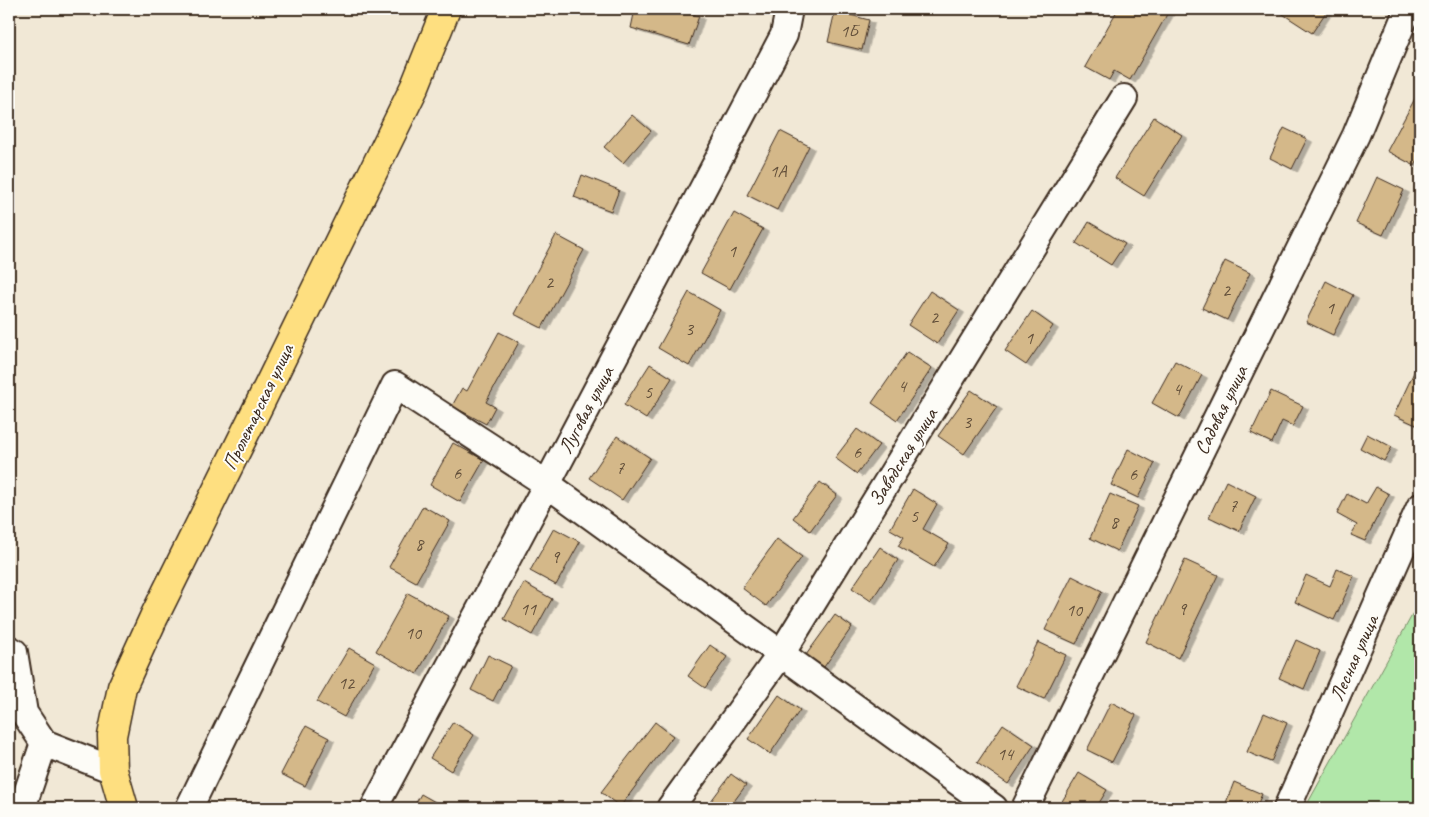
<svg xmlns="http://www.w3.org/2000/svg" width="1429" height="817" font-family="Caveat,sans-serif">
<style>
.green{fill:#b1e7a9;stroke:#768864}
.building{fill:#d4b889;stroke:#3b2a1e;filter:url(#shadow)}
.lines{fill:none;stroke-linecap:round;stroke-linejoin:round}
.minor-casing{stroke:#3b2a1e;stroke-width:30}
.major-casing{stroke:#3b2a1e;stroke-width:31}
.minor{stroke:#fdfcf7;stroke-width:26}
.major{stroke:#fedf80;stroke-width:28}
.labels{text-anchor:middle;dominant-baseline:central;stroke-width:4;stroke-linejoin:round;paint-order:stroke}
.number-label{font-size:18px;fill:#614e39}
.street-label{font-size:20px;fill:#3b2a1e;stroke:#fdfcf7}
</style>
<defs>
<filter id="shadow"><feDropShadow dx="5.5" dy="3" stdDeviation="0" flood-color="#0004"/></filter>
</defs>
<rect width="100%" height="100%" fill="#f1e8d6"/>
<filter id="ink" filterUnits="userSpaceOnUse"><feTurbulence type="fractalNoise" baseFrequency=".02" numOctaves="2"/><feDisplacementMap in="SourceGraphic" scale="10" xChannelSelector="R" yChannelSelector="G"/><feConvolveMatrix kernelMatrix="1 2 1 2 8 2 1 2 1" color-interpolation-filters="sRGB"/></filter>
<g filter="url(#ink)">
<path class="green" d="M 1420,601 L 1420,808 L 1305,808 Z"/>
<g class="building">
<path d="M 635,9 L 675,9 L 699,16 L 689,45 L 631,28 Z"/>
<path d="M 1118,9 L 1170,9 L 1130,80 L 1114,71 L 1109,80 L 1085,67 Z"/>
<path d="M 1275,9 L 1328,9 L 1312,33 Z"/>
<path d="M 835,11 L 869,20 L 862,50 L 828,42 Z"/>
<path d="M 1420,89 L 1420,156 L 1415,166 L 1387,151 Z"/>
<path d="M 632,115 L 651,131 L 623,163 L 604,147 Z"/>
<path d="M 1154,117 L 1182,135 L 1144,196 L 1115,178 Z"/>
<path d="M 1284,128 L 1307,139 L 1292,169 L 1270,158 Z"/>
<path d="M 780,131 L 809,146 L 777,210 L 747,195 Z"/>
<path d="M 582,175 L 619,190 L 611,211 L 574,197 Z"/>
<path d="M 1377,177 L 1404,190 L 1383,235 L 1356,223 Z"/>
<path d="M 734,213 L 763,229 L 730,289 L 701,273 Z"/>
<path d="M 1089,222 L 1125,244 L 1111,265 L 1076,243 Z"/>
<path d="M 556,235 L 584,250 L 542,328 L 514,314 Z"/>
<path d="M 1225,261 L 1250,273 L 1227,320 L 1202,308 Z"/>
<path d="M 1326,281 L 1353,295 L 1333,335 L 1306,322 Z"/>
<path d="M 930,291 L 959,310 L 937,344 L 908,325 Z"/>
<path d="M 689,292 L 720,310 L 689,366 L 658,348 Z"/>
<path d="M 1032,311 L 1053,326 L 1026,365 L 1005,351 Z"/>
<path d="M 499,332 L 519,342 L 486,402 L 495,407 L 486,424 L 452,406 L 462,388 L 467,391 Z"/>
<path d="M 907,352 L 932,368 L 897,420 L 872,403 Z"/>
<path d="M 1175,361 L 1202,375 L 1179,418 L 1152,403 Z"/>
<path d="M 650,364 L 672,378 L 646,419 L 624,405 Z"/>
<path d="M 1415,370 L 1420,372 L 1420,417 L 1416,425 L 1394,415 Z"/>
<path d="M 971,390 L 997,407 L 964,454 L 938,436 Z"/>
<path d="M 1271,391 L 1303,406 L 1293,426 L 1282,421 L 1272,443 L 1251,433 Z"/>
<path d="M 857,429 L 879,445 L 857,474 L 835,458 Z"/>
<path d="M 1367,434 L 1392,447 L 1384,461 L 1360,448 Z"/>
<path d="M 617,436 L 650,458 L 622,500 L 589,478 Z"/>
<path d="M 453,443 L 484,460 L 460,502 L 430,485 Z"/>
<path d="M 1128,449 L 1155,463 L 1138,498 L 1111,485 Z"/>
<path d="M 1226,481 L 1256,496 L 1239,531 L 1209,517 Z"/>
<path d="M 820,482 L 837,495 L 810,531 L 793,518 Z"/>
<path d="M 1376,487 L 1389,494 L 1365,541 L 1351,535 L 1357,525 L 1337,514 L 1347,494 L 1366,504 Z"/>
<path d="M 913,489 L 937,504 L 923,529 L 949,544 L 934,567 L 898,546 L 904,537 L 890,529 Z"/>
<path d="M 1110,494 L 1138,506 L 1117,551 L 1090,538 Z"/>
<path d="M 423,506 L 450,521 L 416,582 L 389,567 Z"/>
<path d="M 554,528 L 580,542 L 556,585 L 530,571 Z"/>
<path d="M 777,539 L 802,557 L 766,606 L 742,588 Z"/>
<path d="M 880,547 L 898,560 L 871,601 L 852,588 Z"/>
<path d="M 1185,560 L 1218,575 L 1178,658 L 1146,642 Z"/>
<path d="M 1337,569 L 1354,576 L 1334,620 L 1295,602 L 1306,575 L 1330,586 Z"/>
<path d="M 1072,576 L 1102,591 L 1076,644 L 1045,630 Z"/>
<path d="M 524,583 L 552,599 L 532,635 L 504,619 Z"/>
<path d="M 408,593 L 449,616 L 417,674 L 376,651 Z"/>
<path d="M 835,615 L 852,627 L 824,667 L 806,655 Z"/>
<path d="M 1296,640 L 1320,651 L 1304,689 L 1279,678 Z"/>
<path d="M 1038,642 L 1066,655 L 1044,699 L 1016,686 Z"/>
<path d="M 710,645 L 727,657 L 705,688 L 688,676 Z"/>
<path d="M 349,648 L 375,663 L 344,717 L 317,702 Z"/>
<path d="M 488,655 L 511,666 L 493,701 L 471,690 Z"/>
<path d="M 779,695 L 800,710 L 770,754 L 748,739 Z"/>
<path d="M 1111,702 L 1136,715 L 1112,762 L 1087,750 Z"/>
<path d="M 1264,713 L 1287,723 L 1271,762 L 1247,752 Z"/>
<path d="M 453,722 L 474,735 L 451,771 L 430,758 Z"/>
<path d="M 655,722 L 673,736 L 620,807 L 601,792 Z"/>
<path d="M 1003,724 L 1034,745 L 1008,784 L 977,763 Z"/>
<path d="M 306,726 L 329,738 L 305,786 L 281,774 Z"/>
<path d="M 1079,773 L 1107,790 L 1096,808 L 1058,808 Z"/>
<path d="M 731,774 L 746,785 L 729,808 L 713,808 L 708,805 Z"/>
<path d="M 1234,782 L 1262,794 L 1256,808 L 1224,808 Z"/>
<path d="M 421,794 L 442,806 L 440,808 L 413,808 Z"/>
</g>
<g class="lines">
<defs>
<g id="minor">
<path d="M 9,649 L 14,652 L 24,713 L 44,743 L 113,770"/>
<path d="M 22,808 L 44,743"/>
<path d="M 189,808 L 395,385 L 547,484 L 994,808"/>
<path d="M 374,808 L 547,484 L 784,35 L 789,9"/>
<path d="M 670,808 L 781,654 L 1124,98"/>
<path d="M 1025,808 L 1356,135 L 1408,9"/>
<path d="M 1287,808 L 1420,507"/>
</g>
<path id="major" d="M 124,808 L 113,770 L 112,736 L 122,687 L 154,617 L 260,403 L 415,86 L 446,9"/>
</defs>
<use href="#minor" class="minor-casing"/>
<use href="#major" class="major-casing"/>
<use href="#minor" class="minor"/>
<use href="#major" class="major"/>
</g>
</g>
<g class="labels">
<g class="number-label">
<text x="849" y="31">1Б</text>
<text x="778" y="171">1А</text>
<text x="732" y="251">1</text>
<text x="549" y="282">2</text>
<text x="1226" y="290">2</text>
<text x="1330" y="308">1</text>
<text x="934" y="317">2</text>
<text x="689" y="329">3</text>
<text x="1029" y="338">1</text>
<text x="902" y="386">4</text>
<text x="1177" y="389">4</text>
<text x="648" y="392">5</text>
<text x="967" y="422">3</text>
<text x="857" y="452">6</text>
<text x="620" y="468">7</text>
<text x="457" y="473">6</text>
<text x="1133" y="474">6</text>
<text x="1233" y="506">7</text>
<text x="914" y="516">5</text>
<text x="1114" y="522">8</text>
<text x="419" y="544">8</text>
<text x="555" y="557">9</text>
<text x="528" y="609">11</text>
<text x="1182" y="609">9</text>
<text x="1074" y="610">10</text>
<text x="413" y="633">10</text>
<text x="346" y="683">12</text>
<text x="1005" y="754">14</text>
</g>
<g class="street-label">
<text transform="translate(258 407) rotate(-64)">Пролетарская улица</text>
<text transform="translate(586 410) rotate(-62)">Луговая улица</text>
<text transform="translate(1221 410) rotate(-64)">Садовая улица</text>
<text transform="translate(903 457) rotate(-58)">Заводская улица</text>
<text transform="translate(1354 658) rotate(-66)">Лесная улица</text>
</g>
</g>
<rect width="1429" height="817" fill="none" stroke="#fdfcf7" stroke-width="30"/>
<rect x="15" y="15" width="1399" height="787" fill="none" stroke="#3b2a1e" stroke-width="2" filter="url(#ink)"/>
</svg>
